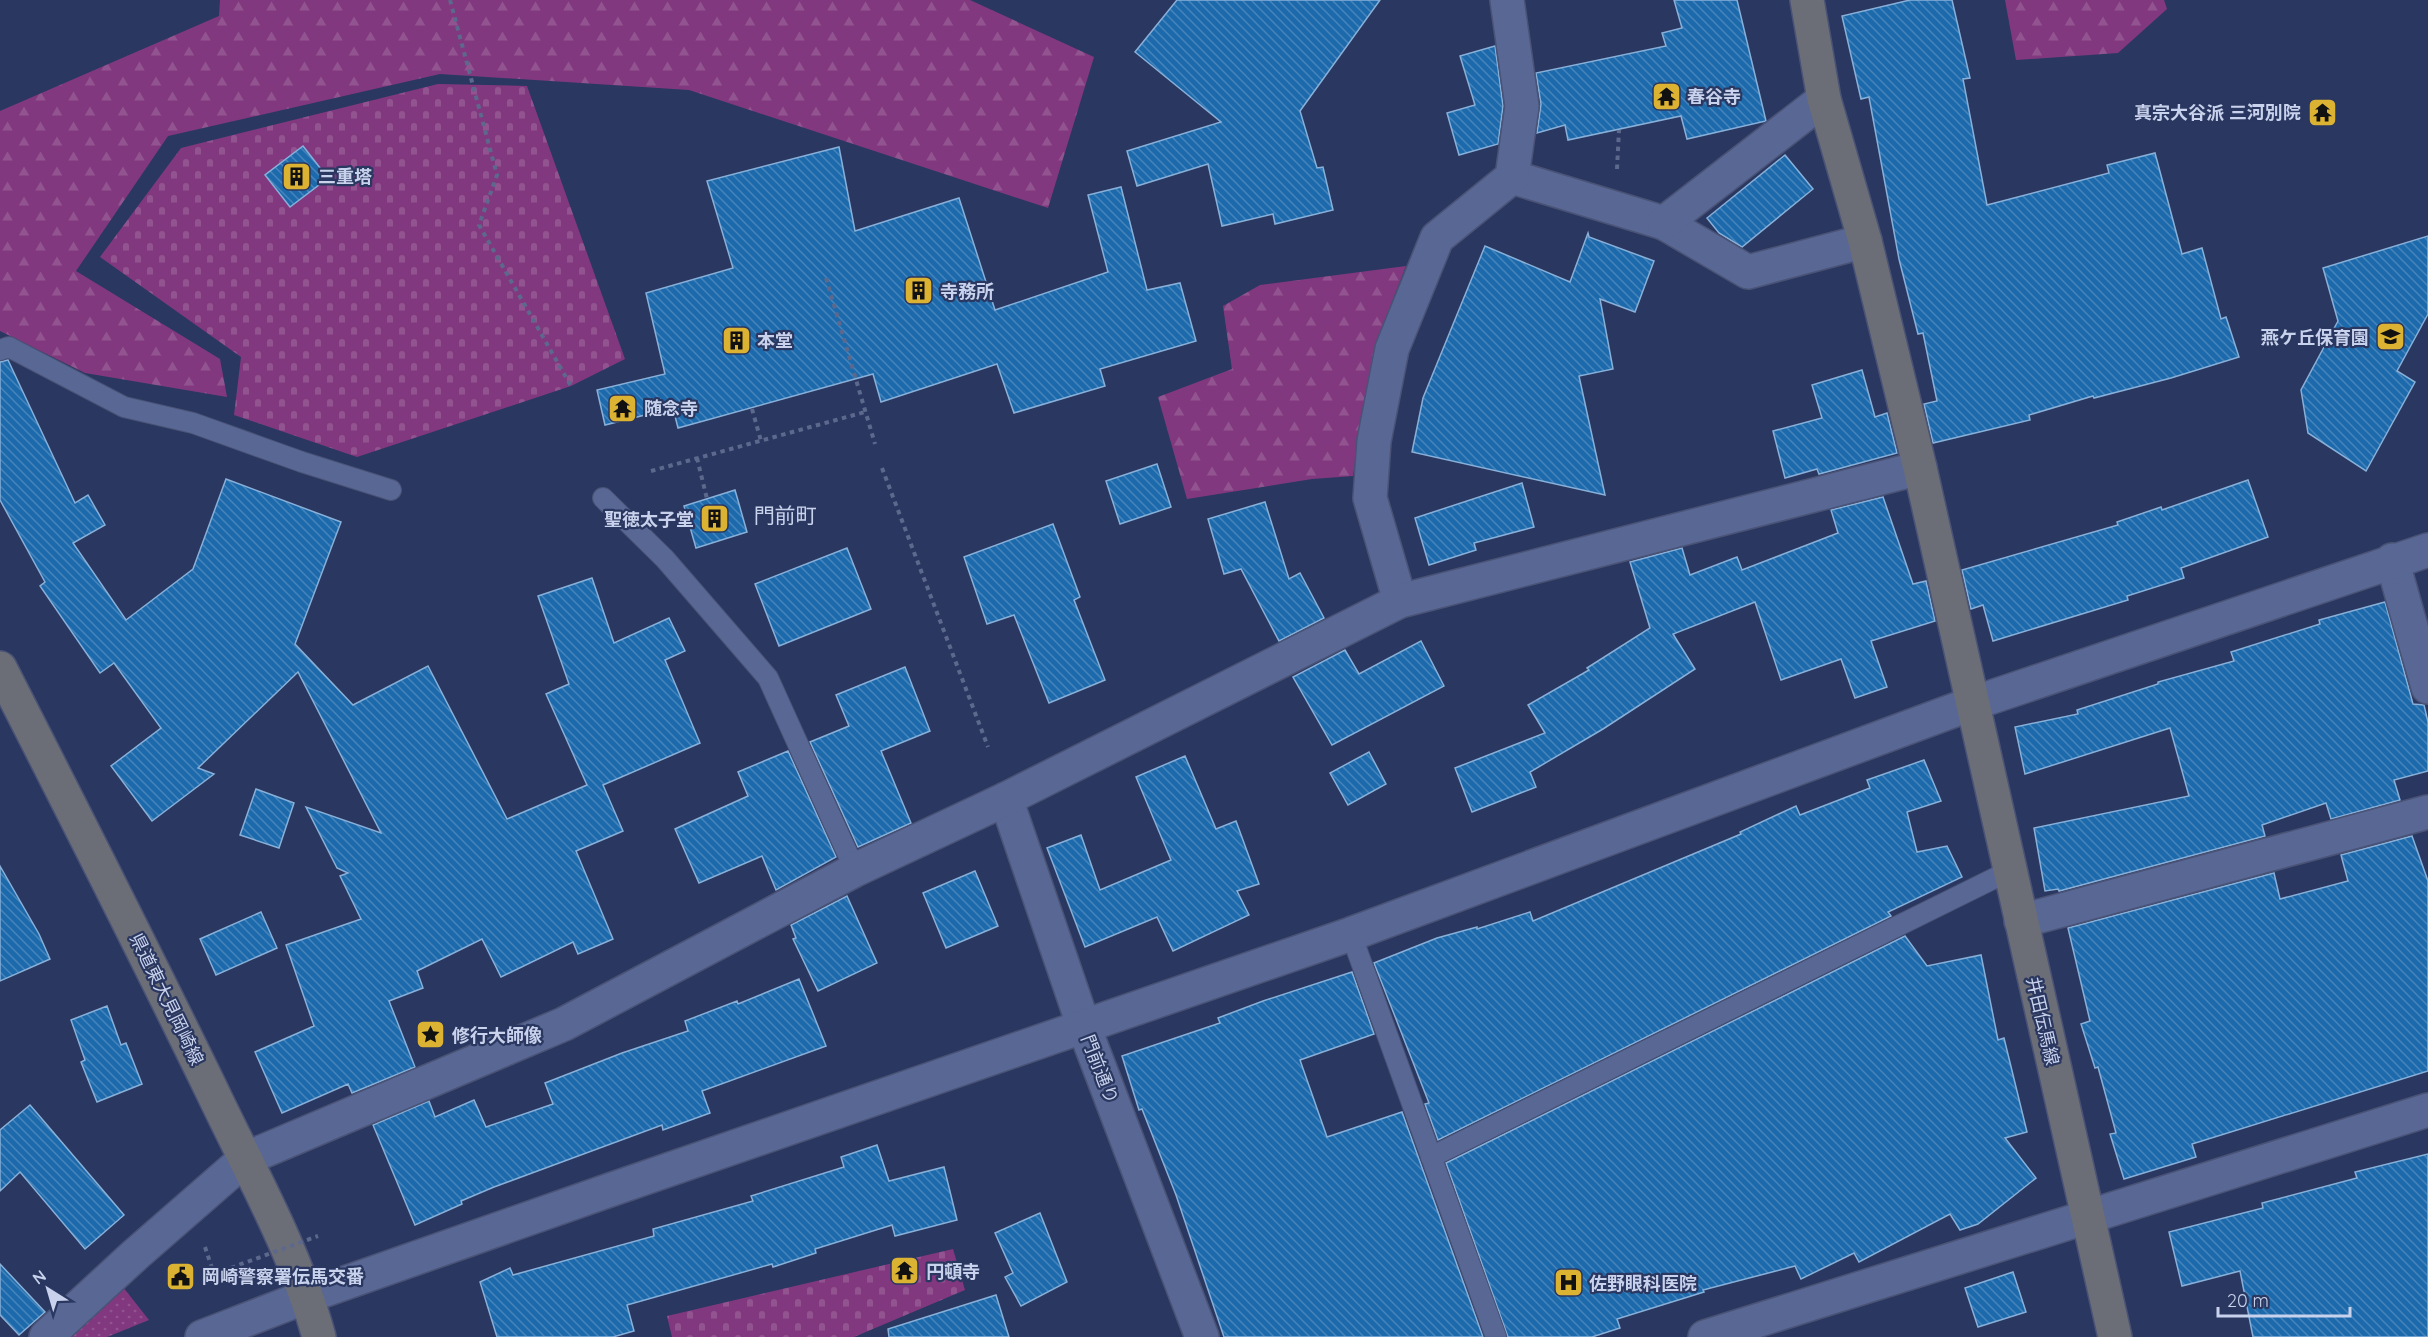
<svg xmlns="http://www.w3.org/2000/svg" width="2428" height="1337" font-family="Quicksand,'Noto Sans JP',sans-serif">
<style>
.forest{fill:url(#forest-firs)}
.cemetery{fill:url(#cemetery-stones)}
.park{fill:url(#park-dots)}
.building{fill:url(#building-back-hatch);stroke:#88b0d9;stroke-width:1.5}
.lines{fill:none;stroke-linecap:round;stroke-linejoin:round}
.lane-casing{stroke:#4a5376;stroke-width:22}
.street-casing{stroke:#4a5376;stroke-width:36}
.secondary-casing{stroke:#4a5376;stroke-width:36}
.path{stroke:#5d688d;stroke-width:4;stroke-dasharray:4.5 4.5;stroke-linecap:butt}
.lane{stroke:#586794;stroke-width:20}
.street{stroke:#586794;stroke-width:33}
.secondary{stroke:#6c6e77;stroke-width:33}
.path-bridge{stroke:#5d688d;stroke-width:4;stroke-dasharray:4.5 4.5;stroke-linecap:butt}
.labels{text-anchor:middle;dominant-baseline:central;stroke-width:4.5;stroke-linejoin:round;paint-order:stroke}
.poi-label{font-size:18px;font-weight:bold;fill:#c9d2ec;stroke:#2a3760;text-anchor:start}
.street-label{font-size:18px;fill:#c9d2ec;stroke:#2a3760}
.quarter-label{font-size:21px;fill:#c9d2ec;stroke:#2a3760}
</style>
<defs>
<pattern id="forest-firs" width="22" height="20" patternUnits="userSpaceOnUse" patternTransform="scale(1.5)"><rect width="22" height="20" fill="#82387e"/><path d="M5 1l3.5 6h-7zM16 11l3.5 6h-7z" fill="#925490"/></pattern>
<pattern id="cemetery-stones" width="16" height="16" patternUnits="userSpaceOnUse" patternTransform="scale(1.5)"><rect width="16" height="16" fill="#82387e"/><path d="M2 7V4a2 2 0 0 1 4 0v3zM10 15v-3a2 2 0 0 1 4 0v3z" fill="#925490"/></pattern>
<pattern id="park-dots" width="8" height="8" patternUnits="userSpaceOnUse" patternTransform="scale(1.5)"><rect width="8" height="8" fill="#82387e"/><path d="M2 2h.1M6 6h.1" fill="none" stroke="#925490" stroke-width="1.8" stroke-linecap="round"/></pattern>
<pattern id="building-back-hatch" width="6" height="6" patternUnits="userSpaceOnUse" patternTransform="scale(1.5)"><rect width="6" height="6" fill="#1c6aac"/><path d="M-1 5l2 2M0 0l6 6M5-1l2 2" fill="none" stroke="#4685bb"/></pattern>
</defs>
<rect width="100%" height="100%" fill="#2a3760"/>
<g class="forest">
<path d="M 220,0 L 970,0 L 1094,57 L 1048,208 L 689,90 L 440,74 L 168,136 L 76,271 L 220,359 L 227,397 L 85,373 L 0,331 L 0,111 L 219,16 Z"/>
<path d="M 2005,0 L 2164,0 L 2167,9 L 2118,53 L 2016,60 Z"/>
<path d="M 1406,266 L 1381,330 L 1366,395 L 1353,476 L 1312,479 L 1187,499 L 1158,397 L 1232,369 L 1223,306 L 1260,285 Z"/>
</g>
<g class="cemetery">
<path d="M 438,84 L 527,86 L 625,359 L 571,386 L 357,457 L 234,415 L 241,357 L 100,257 L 181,148 Z"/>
<path d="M 953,1249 L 965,1290 L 854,1337 L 672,1337 L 667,1316 Z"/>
</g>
<path class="park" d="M 119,1282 L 149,1320 L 107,1337 L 66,1337 Z"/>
<g class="building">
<path d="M 1177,0 L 1380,0 L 1300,111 L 1317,168 L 1323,167 L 1333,210 L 1275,224 L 1273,214 L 1222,226 L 1208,164 L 1137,186 L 1127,151 L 1221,122 L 1135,52 Z"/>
<path d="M 1674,0 L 1737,0 L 1766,121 L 1687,139 L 1681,116 L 1568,140 L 1565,125 L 1537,133 L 1541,104 L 1536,73 L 1666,46 L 1662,33 L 1682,28 Z"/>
<path d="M 1910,0 L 1952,0 L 1970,78 L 1963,79 L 1987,205 L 2109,173 L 2107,165 L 2155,153 L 2182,254 L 2202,248 L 2221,319 L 2226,317 L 2239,357 L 2171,378 L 2094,398 L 2093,396 L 2029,415 L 2030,420 L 1933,443 L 1924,404 L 1937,401 L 1923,333 L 1918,334 L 1899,259 L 1869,97 L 1861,99 L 1842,16 Z"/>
<path d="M 1495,46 L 1503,106 L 1498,144 L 1459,155 L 1447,113 L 1475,105 L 1460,56 Z"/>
<path d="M 303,146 L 328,178 L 290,207 L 265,175 Z"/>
<path d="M 839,147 L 855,231 L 959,198 L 995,310 L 1108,272 L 1088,195 L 1121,187 L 1147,290 L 1180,283 L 1196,341 L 1100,369 L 1105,386 L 1014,413 L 997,364 L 881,402 L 873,374 L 678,428 L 673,408 L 605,425 L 597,390 L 665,374 L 646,293 L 733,268 L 707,181 Z"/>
<path d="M 1785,155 L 1813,189 L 1742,247 L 1719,233 L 1707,218 Z"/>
<path d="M 1588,233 L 1589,237 L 1654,261 L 1635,312 L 1600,299 L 1613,369 L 1579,376 L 1605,495 L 1412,452 L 1423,398 L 1485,246 L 1570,282 Z"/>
<path d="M 2428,236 L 2428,314 L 2397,371 L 2415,382 L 2366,471 L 2308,433 L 2301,390 L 2338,321 L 2323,268 Z"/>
<path d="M 8,360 L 75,503 L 88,495 L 105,525 L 73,543 L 126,620 L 193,569 L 226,479 L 341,522 L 295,644 L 353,705 L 428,666 L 507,819 L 587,785 L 546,694 L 569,684 L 538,596 L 592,578 L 614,643 L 669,618 L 685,651 L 665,660 L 700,743 L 603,785 L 623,831 L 576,851 L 613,939 L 578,954 L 573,942 L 501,977 L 482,939 L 417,971 L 423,988 L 389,1001 L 415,1067 L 352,1093 L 348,1084 L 282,1113 L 255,1052 L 314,1026 L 286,945 L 361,919 L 340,876 L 348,873 L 337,868 L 306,807 L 381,833 L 298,672 L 198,768 L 214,774 L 152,821 L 111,766 L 161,728 L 114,663 L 100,673 L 40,586 L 45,582 L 0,500 L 0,362 Z"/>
<path d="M 1862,370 L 1875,417 L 1887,413 L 1897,453 L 1819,474 L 1817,469 L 1785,478 L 1773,431 L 1822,418 L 1812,385 Z"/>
<path d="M 1157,464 L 1171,507 L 1120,524 L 1106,481 Z"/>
<path d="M 2248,480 L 2268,537 L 2181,568 L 2184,578 L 2127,596 L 2128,600 L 1993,641 L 1983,605 L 1971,609 L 1962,570 L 2118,525 L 2117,522 L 2161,507 L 2162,510 Z"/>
<path d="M 1522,483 L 1534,527 L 1474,543 L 1476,550 L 1429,565 L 1415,518 Z"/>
<path d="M 735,490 L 747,532 L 696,548 L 684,506 Z"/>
<path d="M 1883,497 L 1913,584 L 1926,581 L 1935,621 L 1871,641 L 1887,687 L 1855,698 L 1841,659 L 1781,680 L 1755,602 L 1673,634 L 1695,669 L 1603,729 L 1530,772 L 1536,787 L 1472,812 L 1455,768 L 1545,733 L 1528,705 L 1589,670 L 1587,668 L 1650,628 L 1630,562 L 1682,548 L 1690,575 L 1737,557 L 1742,570 L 1838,533 L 1831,510 Z"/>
<path d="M 1265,502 L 1289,579 L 1300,573 L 1324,618 L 1279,641 L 1241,569 L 1224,574 L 1208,519 Z"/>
<path d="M 1053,524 L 1080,597 L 1074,600 L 1105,680 L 1049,703 L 1014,615 L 987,624 L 964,557 Z"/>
<path d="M 847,548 L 871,609 L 779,646 L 755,584 Z"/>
<path d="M 2385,602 L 2413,704 L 2424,705 L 2428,722 L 2428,771 L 2394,780 L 2400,800 L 2331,819 L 2326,803 L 2262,825 L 2265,836 L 2059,891 L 2058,889 L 2045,891 L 2034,828 L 2189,796 L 2170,728 L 2025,774 L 2015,727 L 2078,714 L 2077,710 L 2158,684 L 2158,682 L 2234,661 L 2231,652 L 2320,624 L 2319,620 Z"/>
<path d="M 1421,641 L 1444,686 L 1332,745 L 1293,677 L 1345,650 L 1359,674 Z"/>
<path d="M 905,667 L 930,731 L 881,751 L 911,823 L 858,847 L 810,742 L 849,726 L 836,695 Z"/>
<path d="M 788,751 L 836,857 L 776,890 L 762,856 L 699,883 L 675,829 L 748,796 L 738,772 Z"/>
<path d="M 1369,752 L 1386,784 L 1348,805 L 1330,773 Z"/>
<path d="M 1185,756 L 1216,829 L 1236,821 L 1259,884 L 1237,891 L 1249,915 L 1173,951 L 1157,917 L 1085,947 L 1047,848 L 1081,835 L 1100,890 L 1171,860 L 1136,777 Z"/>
<path d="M 1924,760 L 1941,801 L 1907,812 L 1917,852 L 1947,846 L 1962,877 L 1888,912 L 1891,916 L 1438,1140 L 1425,1104 L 1429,1103 L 1374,963 L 1437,938 L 1477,927 L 1477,929 L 1530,912 L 1533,921 L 1741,834 L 1740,832 L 1796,806 L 1800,815 L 1870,788 L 1867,780 Z"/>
<path d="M 256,789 L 294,803 L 279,848 L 240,835 Z"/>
<path d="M 2412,836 L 2428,881 L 2428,1071 L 2192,1144 L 2196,1157 L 2124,1179 L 2110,1134 L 2116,1133 L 2098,1067 L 2095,1068 L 2081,1024 L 2090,1021 L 2068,928 L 2274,873 L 2280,899 L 2348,881 L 2341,855 Z"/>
<path d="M 0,866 L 39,934 L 50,959 L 0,981 Z"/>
<path d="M 975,871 L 998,926 L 946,948 L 923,893 Z"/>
<path d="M 847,896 L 877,963 L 818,991 L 793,939 L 796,938 L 791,925 Z"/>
<path d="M 261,912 L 277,948 L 216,975 L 200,939 Z"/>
<path d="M 1905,936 L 1927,966 L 1981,955 L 1998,1040 L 2004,1038 L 2027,1132 L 2005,1138 L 2036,1178 L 1978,1224 L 1960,1230 L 1950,1214 L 1859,1262 L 1854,1253 L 1801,1279 L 1795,1266 L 1703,1290 L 1704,1292 L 1617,1319 L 1620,1328 L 1592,1337 L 1508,1337 L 1446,1163 Z"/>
<path d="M 1352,972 L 1374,1034 L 1300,1060 L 1327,1137 L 1402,1112 L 1483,1337 L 1224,1337 L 1176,1195 L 1142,1109 L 1139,1110 L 1122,1056 L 1220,1023 L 1218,1018 L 1263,1001 Z"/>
<path d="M 799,979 L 826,1046 L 702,1091 L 710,1113 L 663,1130 L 662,1125 L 494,1187 L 461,1201 L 462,1204 L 415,1225 L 373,1125 L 429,1101 L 435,1117 L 474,1100 L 486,1127 L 553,1104 L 545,1083 L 622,1053 L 688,1031 L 685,1021 L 737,1001 L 738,1004 Z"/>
<path d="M 107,1006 L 121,1045 L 126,1043 L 142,1084 L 97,1102 L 81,1062 L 85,1060 L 71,1020 Z"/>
<path d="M 30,1105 L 124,1215 L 85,1249 L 20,1172 L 0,1191 L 0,1130 Z"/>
<path d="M 877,1145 L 889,1181 L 944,1167 L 957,1220 L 895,1236 L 892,1225 L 815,1249 L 816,1253 L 773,1267 L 772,1264 L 627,1305 L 634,1331 L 613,1337 L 497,1337 L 480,1282 L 510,1268 L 513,1275 L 654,1236 L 653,1229 L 753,1201 L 751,1196 L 844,1167 L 841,1157 Z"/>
<path d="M 2428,1154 L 2428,1337 L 2253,1337 L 2240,1271 L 2182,1286 L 2169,1232 L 2263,1208 L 2262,1203 L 2357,1178 L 2355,1172 Z"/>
<path d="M 1040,1213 L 1067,1282 L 1021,1306 L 1005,1277 L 1013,1273 L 995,1233 Z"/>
<path d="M 0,1264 L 45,1312 L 19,1335 L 0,1315 Z"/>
<path d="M 2013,1272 L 2026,1312 L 1978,1327 L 1965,1288 Z"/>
<path d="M 996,1295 L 1009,1337 L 889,1337 L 888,1329 Z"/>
</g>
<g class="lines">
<defs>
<g id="lane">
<path d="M 0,350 L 9,347 L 124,407 L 193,423 L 302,462 L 391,490"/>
<path d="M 603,498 L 665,559 L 768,678 L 855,870"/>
<path d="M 1351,934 L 1496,1337"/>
<path d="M 1431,1157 L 2009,871"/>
</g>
<g id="street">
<path d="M 1512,177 L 1664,223 L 1748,272 L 1865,241"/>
<path d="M 1664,223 L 1824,99"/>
<path d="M 2392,560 L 2428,687"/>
<path d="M 1400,601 L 1370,498 L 1374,441 L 1392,349 L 1437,238 L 1512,177 L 1522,106 L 1507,0"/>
<path d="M 1006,799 L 1084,1027 L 1202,1337"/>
<path d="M 2021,921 L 2428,812"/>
<path d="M 46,1337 L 135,1255 L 245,1159 L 564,1024 L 855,870 L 1006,799 L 1400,601 L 1920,468"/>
<path d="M 202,1337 L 308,1296 L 607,1191 L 1351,934 L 1971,704 L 2428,550"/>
<path d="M 1705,1337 L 2428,1110"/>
</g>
<g id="secondary">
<path d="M 1807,0 L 1824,99 L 1865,241 L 1920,468 L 2115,1337"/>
<path d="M 0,668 C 72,809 143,949 212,1091 C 250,1171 296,1252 319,1337"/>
</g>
</defs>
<use href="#lane" class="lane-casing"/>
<use href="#street" class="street-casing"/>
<use href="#secondary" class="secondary-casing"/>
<g class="path">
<path d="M 450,0 L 497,175 L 479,225 L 571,386"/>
<path d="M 1617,169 L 1619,130"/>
<path d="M 826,278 L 875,444"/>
<path d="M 752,409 L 761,441"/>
<path d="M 697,458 L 707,499"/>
<path d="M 882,468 L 988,747"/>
<path d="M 651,471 L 865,412"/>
<path d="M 205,1247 L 214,1274"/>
</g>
<use href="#lane" class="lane"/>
<use href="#street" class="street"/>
<use href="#secondary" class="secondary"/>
<path class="path-bridge" d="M 214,1274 L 318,1236"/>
</g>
<defs>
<symbol id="temple-square" viewBox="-11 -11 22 22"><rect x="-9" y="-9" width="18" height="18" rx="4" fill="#dcb233" stroke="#2a3760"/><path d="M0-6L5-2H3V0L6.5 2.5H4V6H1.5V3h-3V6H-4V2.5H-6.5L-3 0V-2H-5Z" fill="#111"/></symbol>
<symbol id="building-square" viewBox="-11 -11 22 22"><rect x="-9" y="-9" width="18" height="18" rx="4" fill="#dcb233" stroke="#2a3760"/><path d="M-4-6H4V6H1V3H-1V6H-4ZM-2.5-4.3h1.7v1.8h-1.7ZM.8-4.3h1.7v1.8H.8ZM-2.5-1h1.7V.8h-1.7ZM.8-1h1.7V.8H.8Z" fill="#111"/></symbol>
<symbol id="school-square" viewBox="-11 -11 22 22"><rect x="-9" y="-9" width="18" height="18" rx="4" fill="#dcb233" stroke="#2a3760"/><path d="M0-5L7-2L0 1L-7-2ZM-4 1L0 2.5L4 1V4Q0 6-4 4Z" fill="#111"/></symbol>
<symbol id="sight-square" viewBox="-11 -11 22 22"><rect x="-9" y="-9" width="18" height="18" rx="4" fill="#dcb233" stroke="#2a3760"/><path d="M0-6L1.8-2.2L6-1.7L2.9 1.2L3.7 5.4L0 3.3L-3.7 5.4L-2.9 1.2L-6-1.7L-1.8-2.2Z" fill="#111"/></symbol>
<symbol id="civic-square" viewBox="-11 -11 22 22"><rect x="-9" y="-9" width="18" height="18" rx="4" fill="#dcb233" stroke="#2a3760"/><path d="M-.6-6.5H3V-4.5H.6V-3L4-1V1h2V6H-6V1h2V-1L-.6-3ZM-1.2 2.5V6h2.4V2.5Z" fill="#111"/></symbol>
<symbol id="hospital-square" viewBox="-11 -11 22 22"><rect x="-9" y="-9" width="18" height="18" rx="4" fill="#dcb233" stroke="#2a3760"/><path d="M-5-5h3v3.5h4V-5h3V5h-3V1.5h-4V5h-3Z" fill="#111"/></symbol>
</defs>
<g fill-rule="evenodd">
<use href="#temple-square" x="1650" y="80" width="33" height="33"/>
<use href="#temple-square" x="2306" y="96" width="33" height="33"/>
<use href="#building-square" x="280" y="160" width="33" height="33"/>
<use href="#building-square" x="902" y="274" width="33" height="33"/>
<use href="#school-square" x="2374" y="320" width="33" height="33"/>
<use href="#building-square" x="720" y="324" width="33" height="33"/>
<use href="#temple-square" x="606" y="392" width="33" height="33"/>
<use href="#building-square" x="698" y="502" width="33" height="33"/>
<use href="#sight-square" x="414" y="1018" width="33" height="33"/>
<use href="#temple-square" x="888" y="1254" width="33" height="33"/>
<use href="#civic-square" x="164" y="1260" width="33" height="33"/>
<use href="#hospital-square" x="1552" y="1266" width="33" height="33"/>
</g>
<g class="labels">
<g class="poi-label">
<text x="1687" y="96">春谷寺</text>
<text x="2301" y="112" text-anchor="end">真宗大谷派 三河別院</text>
<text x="318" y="176">三重塔</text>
<text x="940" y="291">寺務所</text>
<text x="2369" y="337" text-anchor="end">燕ケ丘保育園</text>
<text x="757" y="340">本堂</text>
<text x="644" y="408">随念寺</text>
<text x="694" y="519" text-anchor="end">聖徳太子堂</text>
<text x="452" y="1035">修行大師像</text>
<text x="926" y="1271">円頓寺</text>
<text x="202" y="1276">岡崎警察署伝馬交番</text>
<text x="1589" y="1283">佐野眼科医院</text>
</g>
<g class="street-label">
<text transform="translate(167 999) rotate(64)">県道東大見岡崎線</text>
<text transform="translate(2043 1021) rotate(77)">井田伝馬線</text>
<text transform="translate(1100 1069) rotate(69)">門前通り</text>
</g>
<g class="quarter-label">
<text x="785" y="515">門前町</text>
</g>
</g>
<g transform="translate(48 1289) rotate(323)" stroke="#2a3760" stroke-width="4.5" paint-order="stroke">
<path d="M0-4.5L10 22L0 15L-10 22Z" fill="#c9d2ec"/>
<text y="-9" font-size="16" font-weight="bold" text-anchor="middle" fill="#c9d2ec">N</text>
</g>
<path d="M2218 1307v9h132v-9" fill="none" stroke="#c9d2ec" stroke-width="3"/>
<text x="2227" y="1307" font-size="18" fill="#c9d2ec" stroke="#2a3760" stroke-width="4.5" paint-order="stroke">20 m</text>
</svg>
